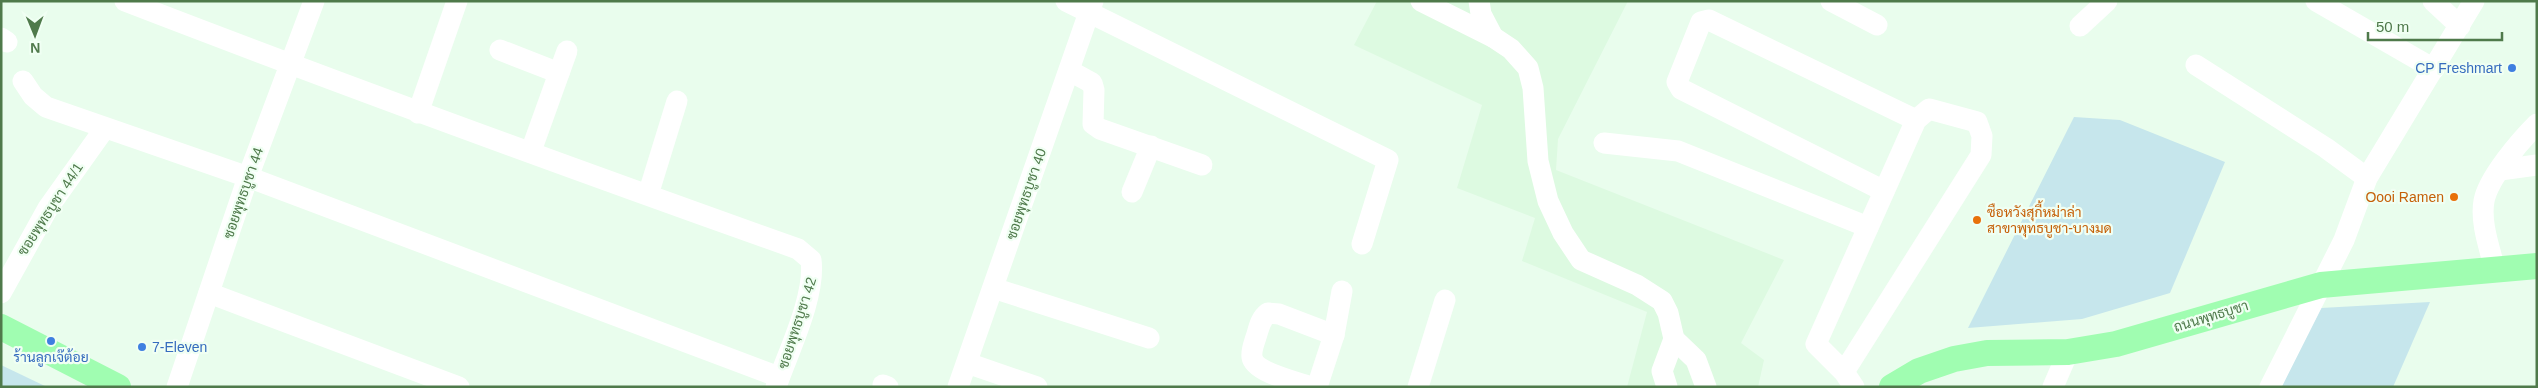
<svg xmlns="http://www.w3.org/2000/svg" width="2538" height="388" font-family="Helvetica,Sarabun,sans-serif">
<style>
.residential{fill:#ddfae1}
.green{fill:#c6e6ec}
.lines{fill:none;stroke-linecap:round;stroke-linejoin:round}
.minor{stroke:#fff;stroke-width:21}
.major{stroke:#a0fdb1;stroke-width:26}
.shop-dot{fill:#3f7fe0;stroke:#f0fff3;stroke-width:2}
.food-dot{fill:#e8710a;stroke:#f0fff3;stroke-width:2}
.labels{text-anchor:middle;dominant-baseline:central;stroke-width:4.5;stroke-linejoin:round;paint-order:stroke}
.shop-label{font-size:14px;fill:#366cbe;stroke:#f0fff3;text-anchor:end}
.street-label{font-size:14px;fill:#4f7a4b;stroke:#f0fff3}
.food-label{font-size:14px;fill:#c56008;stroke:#f0fff3;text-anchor:end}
</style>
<rect width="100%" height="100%" fill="#e9fded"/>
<path class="residential" d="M 1377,1 L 1628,1 L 1558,139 L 1556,170 L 1784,260 L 1741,343 L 1764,360 L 1758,387 L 1627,387 L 1647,312 L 1522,261 L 1535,218 L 1457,188 L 1482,105 L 1354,45 Z"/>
<g class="green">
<path d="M 2074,117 L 2120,120 L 2225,162 L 2170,293 L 2082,319 L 1968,328 Z"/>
<path d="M 2430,302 L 2393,387 L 2280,387 L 2321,308 Z"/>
<path d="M 1,365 L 47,387 L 1,387 Z"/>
</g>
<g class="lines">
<g class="minor">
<path d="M 125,1 C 348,87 573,169 798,249 L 811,260 C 816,296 788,352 776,387"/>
<path d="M 1066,1 L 1388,160 L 1362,244"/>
<path d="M 1421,1 L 1493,37"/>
<path d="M 1479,1 L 1481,14 L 1493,37 L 1511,49 L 1528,68 L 1533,88 L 1538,161 L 1548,201 L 1563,233 L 1581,260 L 1637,285 L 1662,301 L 1668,313 L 1674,339 L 1662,371 L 1667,387"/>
<path d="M 1831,1 L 1877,25"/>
<path d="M 2316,1 L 2434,69"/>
<path d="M 2433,1 L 2460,26"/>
<path d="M 2080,26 L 2107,1"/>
<path d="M 1,38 L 7,42"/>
<path d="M 500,50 L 559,73"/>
<path d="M 2196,65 L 2326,148 L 2367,178"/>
<path d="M 1070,71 L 1092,83 L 1094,90 L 1093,124 L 1100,129 L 1202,165"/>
<path d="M 23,81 L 33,96 L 46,107 L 248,177 L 779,377"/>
<path d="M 418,113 L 457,1"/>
<path d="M 1604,143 L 1678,151 L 1868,227"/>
<path d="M 531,151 L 567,51"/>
<path d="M 2500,170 L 2537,165"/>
<path d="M 1884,191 L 1681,89 L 1677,82 L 1701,22 L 1709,20 L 1916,120"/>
<path d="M 1132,192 L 1151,146"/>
<path d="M 648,195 L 677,101"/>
<path d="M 2495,270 C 2490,249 2480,223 2484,201 C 2488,178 2521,140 2537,124"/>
<path d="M 993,288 L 1149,338"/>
<path d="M 1,293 L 48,208 L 105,128"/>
<path d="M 209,293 L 459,387"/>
<path d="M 1674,339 L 1696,360 L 1706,387"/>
<path d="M 967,363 L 1037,387"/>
<path d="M 1844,372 L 1981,155 L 1982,136 L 1977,122 L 1929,109 L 1916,120 L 1816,344 L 1844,372 L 1854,387"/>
<path d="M 883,385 L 888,387"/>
<path d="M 177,387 L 248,177 L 314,1"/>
<path d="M 958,387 L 1093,1"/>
<path d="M 1311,387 C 1297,382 1254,372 1252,357 C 1251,350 1254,344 1256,337 C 1259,328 1260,319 1268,313 L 1279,314 L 1334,335"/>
<path d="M 1317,387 L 1334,335 L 1342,291"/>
<path d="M 1418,387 L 1445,300"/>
<path d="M 2053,387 L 2068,352"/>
<path d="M 2270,387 L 2344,240 L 2367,178 L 2474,1"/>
</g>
<g class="major">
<path d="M 1,327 L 118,387"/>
<path d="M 1892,387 L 1919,371 L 1954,359 L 1987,353 L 2068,352 L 2116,344 L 2321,285 L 2537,266"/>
</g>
</g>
<g class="shop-dot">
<circle cx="2512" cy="68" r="5"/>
<circle cx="51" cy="341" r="5"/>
<circle cx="142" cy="347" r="5"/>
</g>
<g class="food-dot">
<circle cx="2454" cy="197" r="5"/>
<circle cx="1977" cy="220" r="5"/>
</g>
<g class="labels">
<g class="shop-label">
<text x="2502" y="68">CP Freshmart</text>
<text x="152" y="347" text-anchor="start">7-Eleven</text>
<text x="51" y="357" text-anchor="middle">ร้านลูกเจ๊ต้อย</text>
</g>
<g class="street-label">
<text transform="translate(243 193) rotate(-71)">ซอยพุทธบูชา 44</text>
<text transform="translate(1026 194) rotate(-71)">ซอยพุทธบูชา 40</text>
<text transform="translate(50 209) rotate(-57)">ซอยพุทธบูชา 44/1</text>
<text transform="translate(2211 316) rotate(-17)">ถนนพุทธบูชา</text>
<text transform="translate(797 323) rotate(-72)">ซอยพุทธบูชา 42</text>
</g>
<g class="food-label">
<text x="2444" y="197">Oooi Ramen</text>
<text x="1987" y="212" text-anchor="start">ซือหวังสุกี้หม่าล่า<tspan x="1987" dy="16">สาขาพุทธบูชา-บางมด</tspan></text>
</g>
</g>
<rect width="2538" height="388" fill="none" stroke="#4f7a4b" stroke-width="5"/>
<g transform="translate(35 35) rotate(179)" stroke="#f0fff3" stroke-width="4" paint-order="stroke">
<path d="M0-4L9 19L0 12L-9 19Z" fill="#4f7a4b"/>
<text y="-8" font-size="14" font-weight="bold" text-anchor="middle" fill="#4f7a4b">N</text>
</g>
<path d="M2368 32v8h134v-8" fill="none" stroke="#4f7a4b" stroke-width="2.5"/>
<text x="2376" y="32" font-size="15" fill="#4f7a4b" stroke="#f0fff3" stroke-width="4" paint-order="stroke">50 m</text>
</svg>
